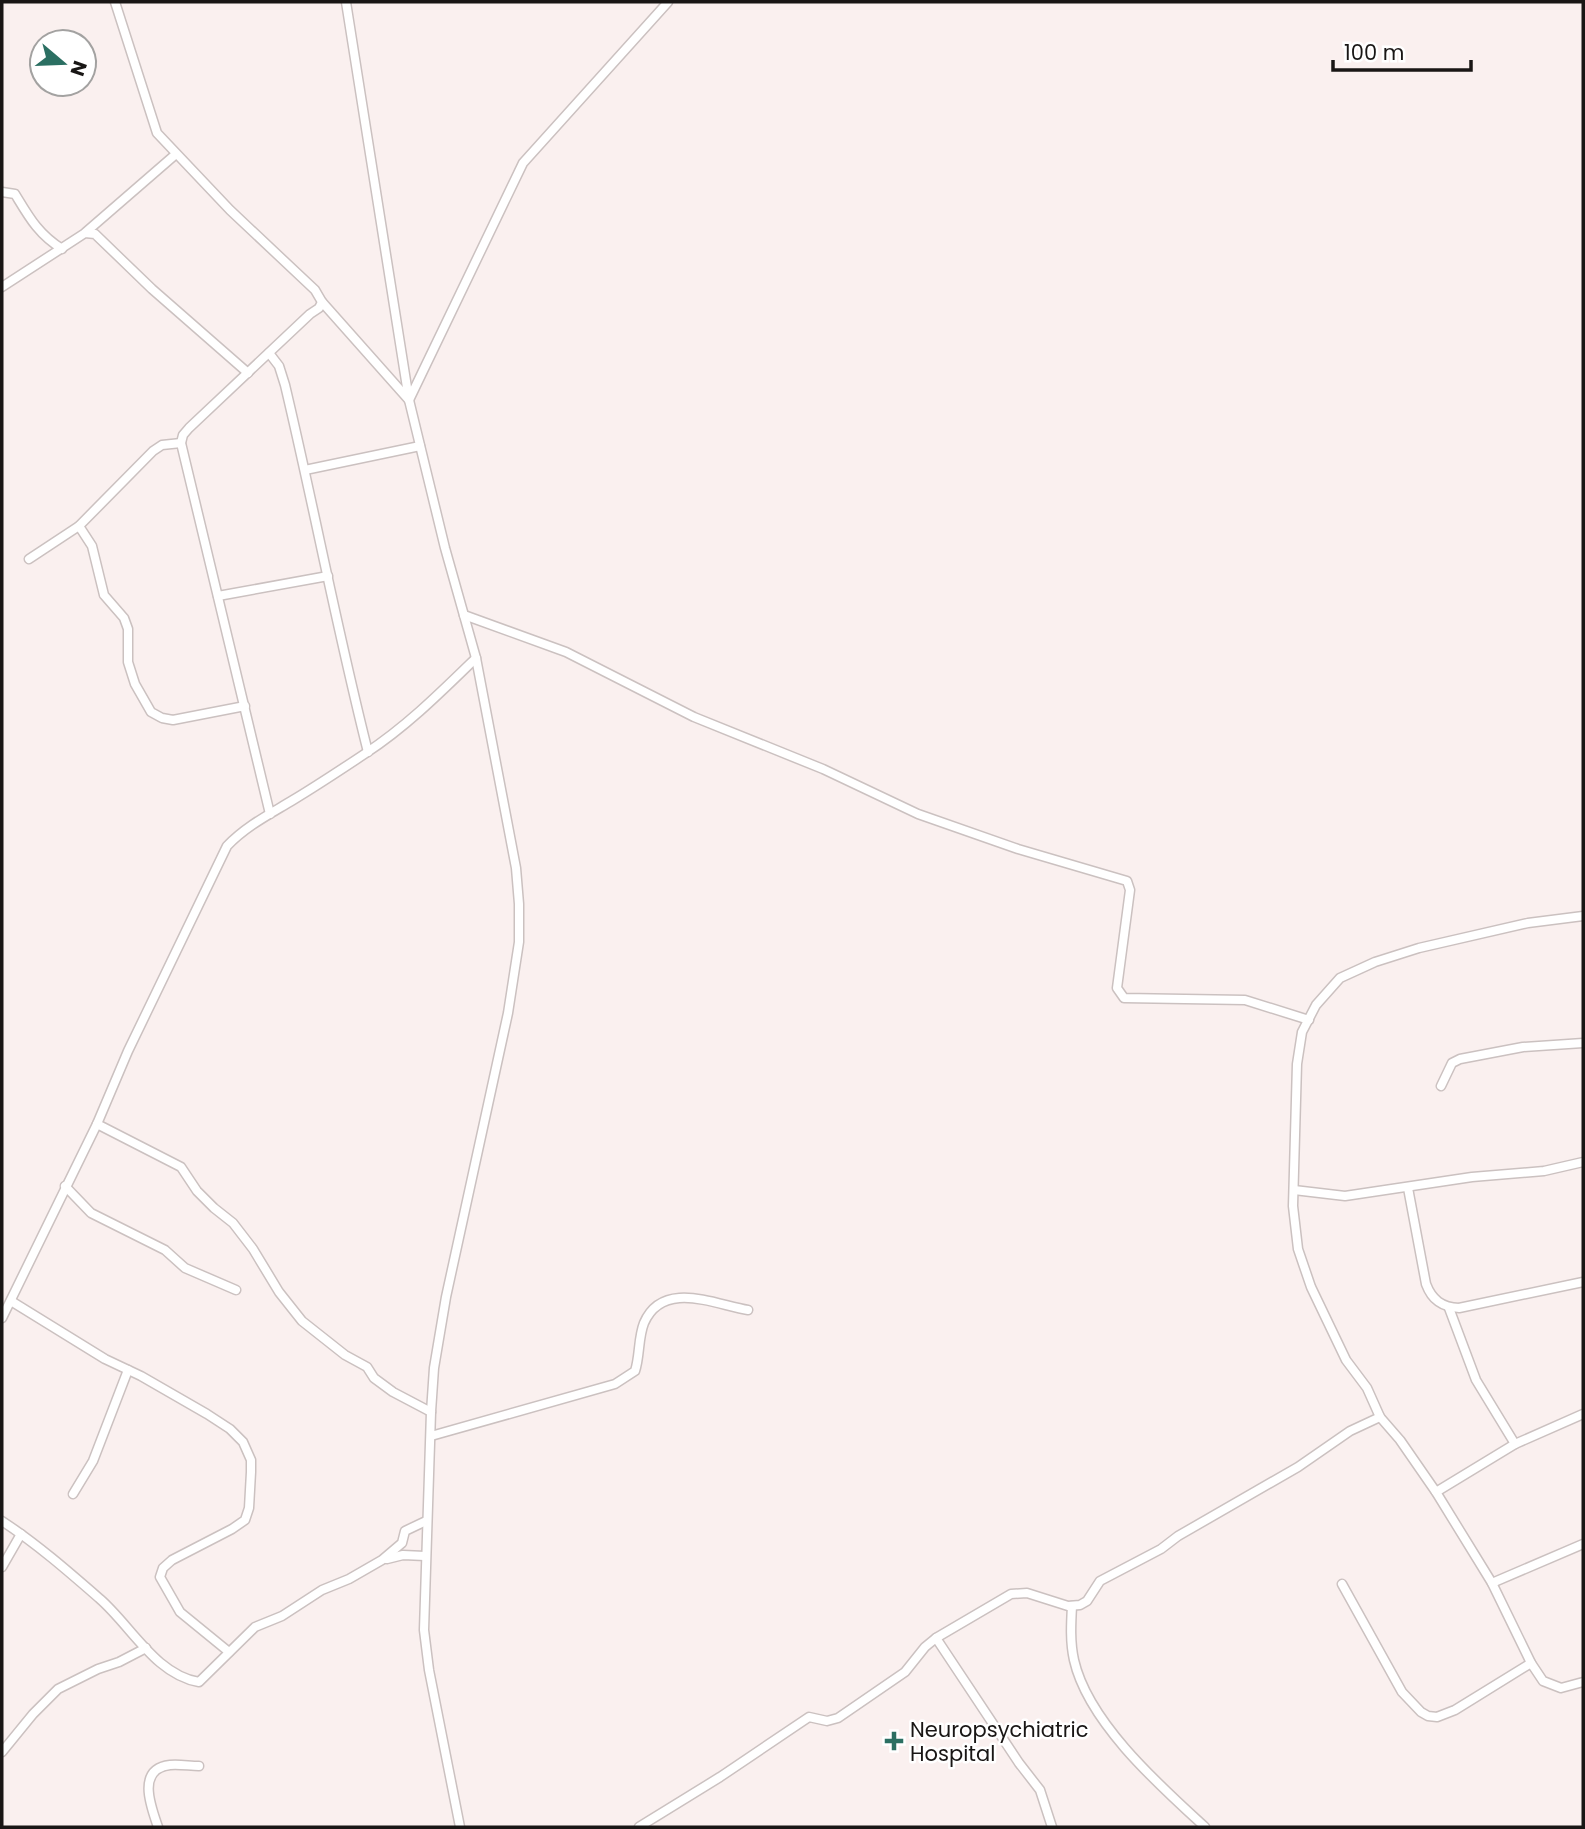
<svg xmlns="http://www.w3.org/2000/svg" width="1585" height="1829" font-family="Poppins,sans-serif">
<style>
.lines{fill:none;stroke-linecap:round;stroke-linejoin:round}
.street-casing{stroke:#cbc1c0;stroke-width:11}
.street{stroke:#fff;stroke-width:8}
.poi-dot{fill:#2b6f62;stroke:#fff;stroke-width:2.5}
.labels{text-anchor:middle;dominant-baseline:central;stroke-width:5;stroke-linejoin:round;paint-order:stroke}
.poi-label{font-size:21px;fill:#191615;stroke:#fff;text-anchor:start}
</style>
<rect width="100%" height="100%" fill="#faf0ef"/>
<g class="lines">
<defs>
<g id="street">
<path d="M 115,2 L 157,133 L 230,210 L 315,290 L 322,302 L 319,308 L 310,314 L 189,428 L 183,435 L 181,443 L 270,814"/>
<path d="M 346,2 L 409,400 L 445,548 L 476,658 L 516,868 L 519,904 L 519,942 L 508,1013 L 446,1297 L 434,1368 L 431,1412 L 424,1630 L 429,1670 L 460,1827"/>
<path d="M 2,192 L 15,194 C 29,217 38,234 62,249"/>
<path d="M 86,232 L 176,154"/>
<path d="M 2,287 L 85,233 L 95,234 L 152,289 L 248,373"/>
<path d="M 322,302 L 409,400 L 523,163 L 668,2"/>
<path d="M 269,353 L 279,366 L 285,385 C 314,507 337,630 368,752"/>
<path d="M 305,470 L 420,446"/>
<path d="M 79,526 L 92,546 L 104,595 L 124,618 L 128,629 L 128,662 L 135,684 L 151,712 L 162,718 L 173,720 L 245,706"/>
<path d="M 29,559 L 79,526 L 153,451 L 162,445 L 181,443"/>
<path d="M 218,596 L 328,576"/>
<path d="M 464,615 L 566,652 L 694,717 L 823,769 L 918,814 L 1018,849 L 1127,881 L 1130,890 L 1117,988 L 1124,998 L 1245,1000 L 1309,1020"/>
<path d="M 1583,916 L 1528,923 L 1419,948 L 1375,962 L 1340,978 L 1316,1005 L 1302,1032 L 1297,1064 L 1293,1206 L 1298,1249 L 1311,1287 L 1346,1360 L 1367,1388 L 1380,1417 L 1400,1440 L 1436,1492 L 1492,1583 L 1531,1663 L 1543,1681 L 1561,1688 L 1583,1682"/>
<path d="M 1441,1086 L 1452,1063 L 1460,1059 L 1523,1047 L 1583,1043"/>
<path d="M 97,1124 L 181,1167 L 197,1191 L 214,1208 L 233,1223 L 253,1249 L 279,1292 L 302,1321 L 345,1355 L 367,1367 L 374,1378 L 393,1392 L 431,1412"/>
<path d="M 65,1186 L 91,1213 L 165,1250 L 185,1268 L 236,1290"/>
<path d="M 1408,1188 L 1426,1284 C 1432,1300 1442,1307 1459,1308 L 1583,1282"/>
<path d="M 1294,1190 L 1345,1196 L 1472,1177 L 1544,1171 L 1583,1162"/>
<path d="M 11,1301 L 105,1359 L 141,1376 L 207,1414 L 230,1429 L 243,1442 L 251,1460 L 251,1472 L 249,1508 L 245,1520 L 232,1529 L 172,1560 L 163,1568 L 160,1577 L 180,1612 L 229,1652"/>
<path d="M 1449,1308 L 1476,1380 L 1515,1444"/>
<path d="M 2,1318 L 97,1124 L 128,1051 L 227,846 C 246,826 270,814 293,800 C 318,785 342,769 366,753 C 407,726 441,692 476,658"/>
<path d="M 431,1436 L 615,1384 L 635,1371 C 640,1356 638,1338 644,1323 C 663,1279 716,1305 748,1310"/>
<path d="M 1436,1492 L 1515,1444 L 1583,1414"/>
<path d="M 73,1494 L 93,1461 L 128,1370"/>
<path d="M 2,1521 C 37,1544 69,1572 100,1599 C 131,1626 156,1675 199,1682 L 255,1627 L 282,1616 L 322,1590 L 349,1579 L 382,1560 L 402,1543 L 405,1531 L 426,1521"/>
<path d="M 387,1559 L 403,1555 L 425,1556"/>
<path d="M 2,1567 L 21,1534"/>
<path d="M 1492,1583 L 1583,1544"/>
<path d="M 1342,1584 L 1402,1692 L 1421,1712 L 1428,1716 L 1437,1717 L 1455,1710 L 1531,1663"/>
<path d="M 1072,1606 C 1071,1624 1070,1642 1074,1660 C 1088,1722 1159,1785 1205,1827"/>
<path d="M 936,1638 L 1019,1763 L 1040,1790 L 1052,1827"/>
<path d="M 2,1752 L 33,1714 L 58,1689 L 98,1669 L 119,1662 L 146,1648"/>
<path d="M 158,1827 C 151,1807 136,1769 170,1765 C 179,1764 190,1766 199,1766"/>
<path d="M 639,1827 L 720,1777 L 809,1717 L 827,1721 L 838,1718 L 905,1672 L 925,1647 L 936,1638 L 1011,1594 L 1027,1593 L 1068,1606 L 1080,1605 L 1087,1601 L 1100,1581 L 1161,1549 L 1178,1536 L 1298,1467 L 1350,1431 L 1380,1417"/>
</g>
</defs>
<use href="#street" class="street-casing"/>
<use href="#street" class="street"/>
</g>
<path class="poi-dot" d="M890.5 1730.5h7v7h7v7h-7v7h-7v-7h-7v-7h7z"/>
<g class="labels">
<g class="poi-label">
<text x="910" y="1729">Neuropsychiatric<tspan x="910" dy="24">Hospital</tspan></text>
</g>
</g>
<rect width="1585" height="1829" fill="none" stroke="#191615" stroke-width="7"/>
<g transform="translate(63 63) rotate(109)"><circle r="33" fill="#ffffff" stroke="#a3a2a1" stroke-width="2"/>
<path d="M0-5L12 26L0 18L-12 26Z" fill="#2b6f62"/>
<text y="-10" font-size="19" font-weight="bold" text-anchor="middle" fill="#191615">N</text>
</g>
<path d="M1333 60v10h138v-10" fill="none" stroke="#191615" stroke-width="3.5"/>
<text x="1344" y="60" font-size="21" fill="#191615" stroke="#ffffff" stroke-width="5" paint-order="stroke">100 m</text>
</svg>
